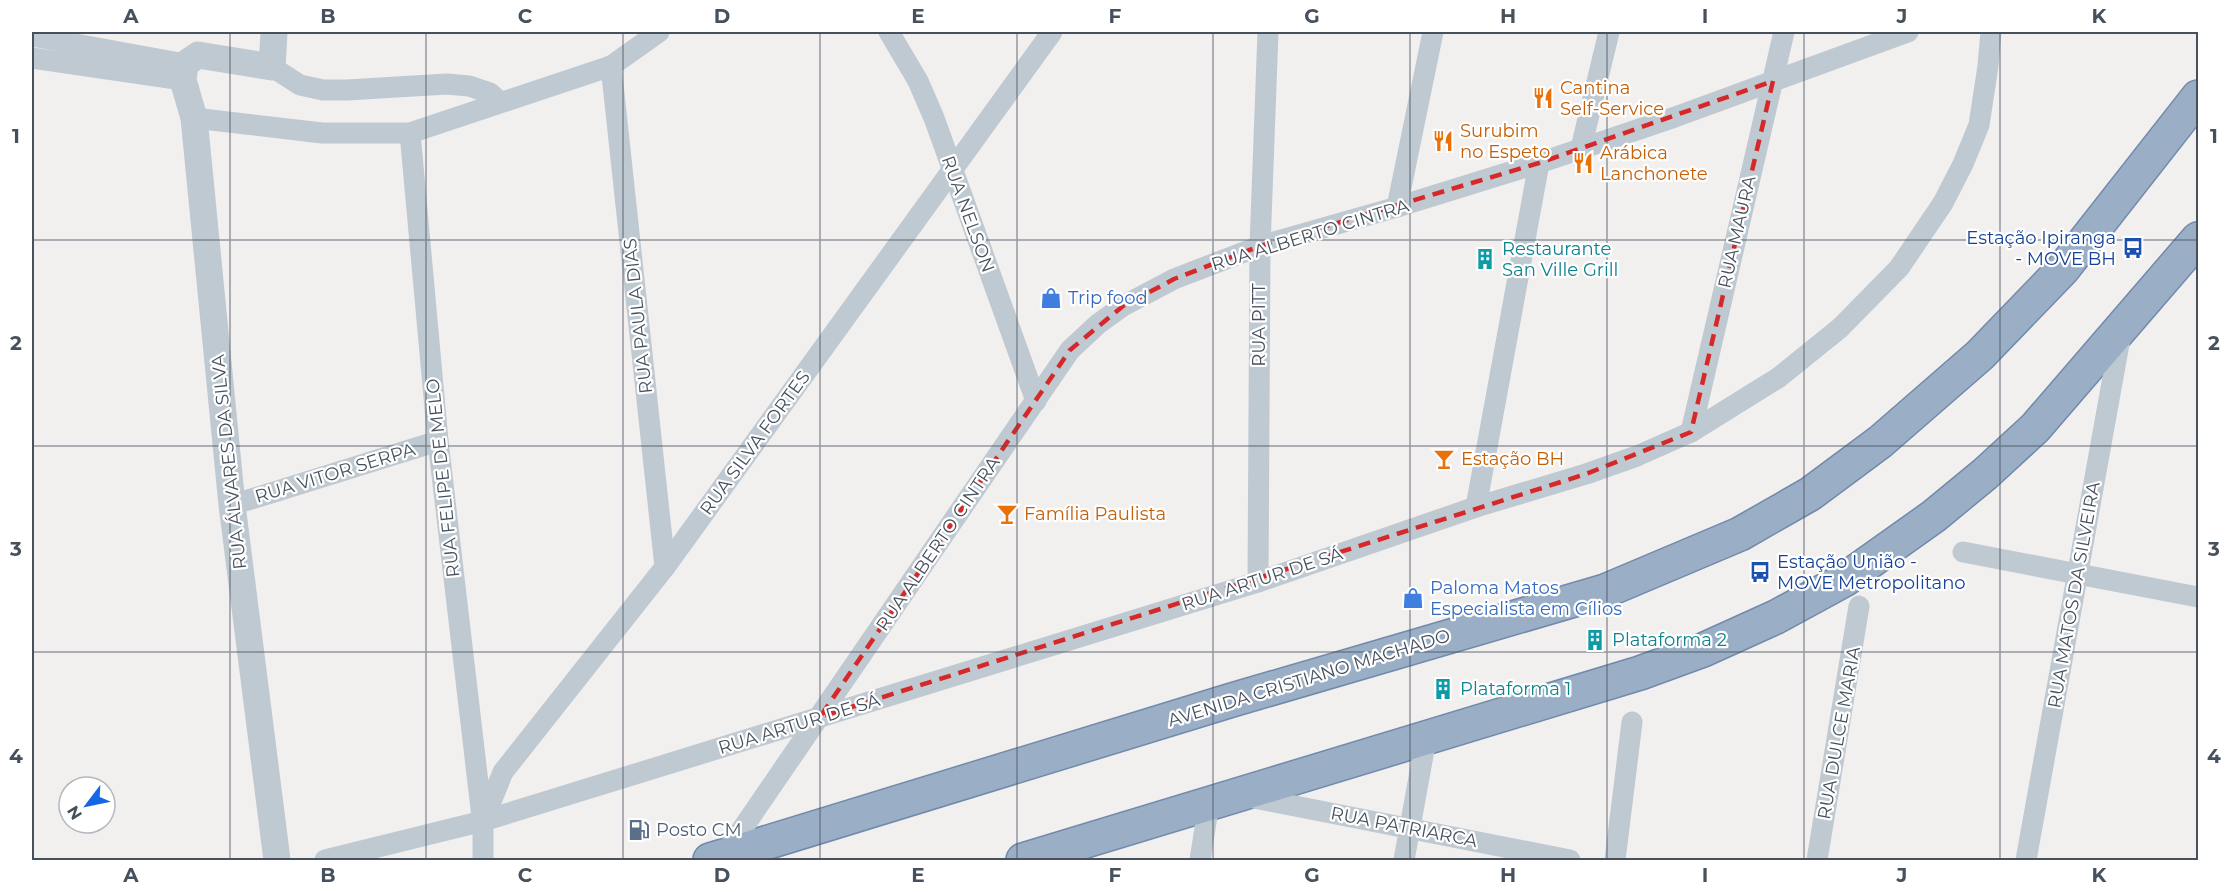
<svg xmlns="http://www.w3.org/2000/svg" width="2230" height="892" font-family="Montserrat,sans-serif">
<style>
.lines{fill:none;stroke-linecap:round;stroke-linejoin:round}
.trunk-casing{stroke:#718aab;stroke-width:36}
.minor{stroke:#bfc9d1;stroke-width:21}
.tertiary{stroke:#bfc9d1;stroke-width:27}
.trunk{stroke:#9aaec6;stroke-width:33}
.marked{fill:none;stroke:#d62828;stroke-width:4.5;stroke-dasharray:12 8;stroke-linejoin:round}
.grid{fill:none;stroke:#47515d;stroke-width:1.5;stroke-opacity:0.55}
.labels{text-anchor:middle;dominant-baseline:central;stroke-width:4.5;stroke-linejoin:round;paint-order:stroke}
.food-label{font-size:18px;fill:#c56008;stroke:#fff;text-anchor:start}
.street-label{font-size:18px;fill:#47515d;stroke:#fff}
.transit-label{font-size:18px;fill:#164399;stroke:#fff;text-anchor:end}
.culture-label{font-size:18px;fill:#0d838f;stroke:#fff;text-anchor:start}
.shop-label{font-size:18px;fill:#366cbe;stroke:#fff;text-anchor:start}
.service-label{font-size:18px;fill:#4e5e75;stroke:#fff;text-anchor:start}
.neatline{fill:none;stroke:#47515d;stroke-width:2}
.grid-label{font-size:20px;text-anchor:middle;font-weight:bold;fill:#47515d}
</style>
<rect width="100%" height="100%" fill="#f2efef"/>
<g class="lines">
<defs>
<g id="trunk">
<path d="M 710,860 L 1232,700 L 1605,591 L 1740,534 L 1810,494 L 1880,442 L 1980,355 L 2063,269 L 2198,97"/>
<path d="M 1023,860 L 1640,673 L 1703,650 L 1776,617 L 1844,580 L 1934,516 L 1985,474 L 2035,428 L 2198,239"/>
</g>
</defs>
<use href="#trunk" class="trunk-casing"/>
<g class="minor">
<path d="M 889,32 L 918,81 L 934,118 L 1036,401"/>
<path d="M 32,36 L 185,64"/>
<path d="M 32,58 L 183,80"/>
<path d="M 611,66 L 665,567"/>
<path d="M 272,67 L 300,85 L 323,90 L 347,90 L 447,84 L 469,86 L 490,93 L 500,102"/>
<path d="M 194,118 L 322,133 L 410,133 L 611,66 L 659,32"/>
<path d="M 410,133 L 438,441 L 482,817"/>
<path d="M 1581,148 L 1609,32"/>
<path d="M 1397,207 L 1433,32"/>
<path d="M 1691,432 L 1784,32"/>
<path d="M 232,505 L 438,441"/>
<path d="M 1476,507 L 1539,163"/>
<path d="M 1963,552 L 2198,597"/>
<path d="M 1258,582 L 1260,246 L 1268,32"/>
<path d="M 1244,796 L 1570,860"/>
<path d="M 723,857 L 1070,350 L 1098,324 L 1123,306 L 1174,279 L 1260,246 L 1397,207 L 1539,163 L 1675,117 L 1908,32"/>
<path d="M 325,860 L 483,821 L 1258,582 L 1476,507 L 1586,474 L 1637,456 L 1691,432 L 1778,378 L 1840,328 L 1899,268 L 1943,203 L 1963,164 L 1979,125 L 1988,66 L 1991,32"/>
<path d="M 483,860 L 483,821 L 503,772 L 665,567 L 1052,32"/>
<path d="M 1200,860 L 1209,803"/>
<path d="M 1404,860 L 1426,739"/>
<path d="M 1615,860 L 1632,722"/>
<path d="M 1817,860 L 1859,606"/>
<path d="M 2026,860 L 2121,333"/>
</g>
<path class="tertiary" d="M 274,32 L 272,67 L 198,55 L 185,64 L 183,80 L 194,118 L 232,505 L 277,860"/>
<use href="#trunk" class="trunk"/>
</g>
<path class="marked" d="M 1773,81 L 1691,432 L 1586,474 L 820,717 L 1070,350 L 1123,306 L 1174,279 L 1260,246 L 1539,163 Z"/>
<path class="grid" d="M 230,32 L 230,860M 426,32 L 426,860M 623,32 L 623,860M 820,32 L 820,860M 1017,32 L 1017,860M 1213,32 L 1213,860M 1410,32 L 1410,860M 1607,32 L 1607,860M 1804,32 L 1804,860M 2000,32 L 2000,860M 32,240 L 2198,240M 32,446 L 2198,446M 32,652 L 2198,652"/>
<defs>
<symbol id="restaurant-bare" viewBox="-9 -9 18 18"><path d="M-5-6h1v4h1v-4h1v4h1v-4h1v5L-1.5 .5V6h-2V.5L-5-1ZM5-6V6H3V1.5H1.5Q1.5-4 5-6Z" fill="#e8710a" stroke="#fff" stroke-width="2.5" paint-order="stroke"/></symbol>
<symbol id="bus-bare" viewBox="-9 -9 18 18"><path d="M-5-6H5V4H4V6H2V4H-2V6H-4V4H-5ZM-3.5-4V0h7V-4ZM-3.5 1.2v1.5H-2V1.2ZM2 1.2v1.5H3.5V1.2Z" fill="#1a4fb4" stroke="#fff" stroke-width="2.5" paint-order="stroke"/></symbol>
<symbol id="building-bare" viewBox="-9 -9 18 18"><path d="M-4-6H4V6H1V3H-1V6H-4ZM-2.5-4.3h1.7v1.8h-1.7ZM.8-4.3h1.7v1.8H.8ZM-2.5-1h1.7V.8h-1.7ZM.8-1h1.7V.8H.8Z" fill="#0f9aa8" stroke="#fff" stroke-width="2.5" paint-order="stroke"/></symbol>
<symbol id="shop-bare" viewBox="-9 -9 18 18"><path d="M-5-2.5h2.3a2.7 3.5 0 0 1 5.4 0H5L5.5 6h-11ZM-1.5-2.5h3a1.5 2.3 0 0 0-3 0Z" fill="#3f7fe0" stroke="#fff" stroke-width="2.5" paint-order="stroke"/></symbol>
<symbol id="bar-bare" viewBox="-9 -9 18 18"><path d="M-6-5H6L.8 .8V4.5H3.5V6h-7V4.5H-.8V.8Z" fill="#e8710a" stroke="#fff" stroke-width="2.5" paint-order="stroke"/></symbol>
<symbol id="fuel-bare" viewBox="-9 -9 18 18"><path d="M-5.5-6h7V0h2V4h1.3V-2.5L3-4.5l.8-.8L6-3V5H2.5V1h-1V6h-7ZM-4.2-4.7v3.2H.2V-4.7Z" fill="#5c6f8a" stroke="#fff" stroke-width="2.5" paint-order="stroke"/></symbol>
</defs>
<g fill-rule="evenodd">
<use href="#restaurant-bare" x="1528" y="83" width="30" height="30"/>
<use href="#restaurant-bare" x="1428" y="126" width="30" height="30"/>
<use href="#restaurant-bare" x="1568" y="148" width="30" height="30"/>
<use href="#bus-bare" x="2118" y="233" width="30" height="30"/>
<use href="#building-bare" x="1470" y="244" width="30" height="30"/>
<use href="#shop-bare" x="1036" y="283" width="30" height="30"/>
<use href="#bar-bare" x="1429" y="444" width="30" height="30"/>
<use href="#bar-bare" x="992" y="499" width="30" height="30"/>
<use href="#bus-bare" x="1745" y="557" width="30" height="30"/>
<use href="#shop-bare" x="1398" y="583" width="30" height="30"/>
<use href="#building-bare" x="1580" y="625" width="30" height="30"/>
<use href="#building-bare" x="1428" y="674" width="30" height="30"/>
<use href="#fuel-bare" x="624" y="815" width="30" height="30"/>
</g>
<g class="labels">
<g class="food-label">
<text x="1560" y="88">Cantina<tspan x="1560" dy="21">Self-Service</tspan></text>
<text x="1460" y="131">Surubim<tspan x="1460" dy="21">no Espeto</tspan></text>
<text x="1600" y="153">Arábica<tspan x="1600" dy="21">Lanchonete</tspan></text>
<text x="1461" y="459">Estação BH</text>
<text x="1024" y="514">Família Paulista</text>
</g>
<g class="street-label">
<text transform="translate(968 214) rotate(70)">RUA NELSON</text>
<text transform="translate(1737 232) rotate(-77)">RUA MAURA</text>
<text transform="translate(1310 235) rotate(-17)">RUA ALBERTO CINTRA</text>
<text transform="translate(638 316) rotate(-96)">RUA PAULA DIAS</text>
<text transform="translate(1259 325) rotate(-90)">RUA PITT</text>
<text transform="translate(755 443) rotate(-54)">RUA SILVA FORTES</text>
<text transform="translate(229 462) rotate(-96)">RUA ÁLVARES DA SILVA</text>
<text transform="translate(335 473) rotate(-17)">RUA VITOR SERPA</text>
<text transform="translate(443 478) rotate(-96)">RUA FELIPE DE MELO</text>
<text transform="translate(938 544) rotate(-56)">RUA ALBERTO CINTRA</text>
<text transform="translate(1262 579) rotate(-18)">RUA ARTUR DE SÁ</text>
<text transform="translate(2074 595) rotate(-80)">RUA MATOS DA SILVEIRA</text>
<text transform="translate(1309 678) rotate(-17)">AVENIDA CRISTIANO MACHADO</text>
<text transform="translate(799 724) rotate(-17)">RUA ARTUR DE SÁ</text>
<text transform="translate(1839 733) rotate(-80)">RUA DULCE MARIA</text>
<text transform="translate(1404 827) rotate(11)">RUA PATRIARCA</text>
</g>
<g class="transit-label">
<text x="2116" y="238">Estação Ipiranga<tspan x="2116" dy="21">- MOVE BH</tspan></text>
<text x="1777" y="562" text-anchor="start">Estação União -<tspan x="1777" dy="21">MOVE Metropolitano</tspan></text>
</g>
<g class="culture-label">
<text x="1502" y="249">Restaurante<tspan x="1502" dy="21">San Ville Grill</tspan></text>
<text x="1612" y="640">Plataforma 2</text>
<text x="1460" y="689">Plataforma 1</text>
</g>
<g class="shop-label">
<text x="1068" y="298">Trip food</text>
<text x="1430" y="588">Paloma Matos<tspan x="1430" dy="21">Especialista em Cílios</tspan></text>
</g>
<g class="service-label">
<text x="656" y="830">Posto CM</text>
</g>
</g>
<rect width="2230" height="892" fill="none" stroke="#ffffff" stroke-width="66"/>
<g transform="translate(87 805) rotate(238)"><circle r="28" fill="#ffffff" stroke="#b5b9be" stroke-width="1.5"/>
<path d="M0-4.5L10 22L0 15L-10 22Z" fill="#1566e5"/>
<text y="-9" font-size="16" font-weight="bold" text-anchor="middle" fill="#47515d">N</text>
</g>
<rect x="33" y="33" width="2164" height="826" class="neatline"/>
<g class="grid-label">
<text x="131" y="23">A</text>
<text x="328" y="23">B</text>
<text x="525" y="23">C</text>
<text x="722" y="23">D</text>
<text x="918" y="23">E</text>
<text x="1115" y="23">F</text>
<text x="1312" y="23">G</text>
<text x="1508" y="23">H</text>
<text x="1705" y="23">I</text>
<text x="1902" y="23">J</text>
<text x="2099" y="23">K</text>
<text x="16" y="143">1</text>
<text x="2214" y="143">1</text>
<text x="16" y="350">2</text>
<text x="2214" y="350">2</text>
<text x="16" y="556">3</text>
<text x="2214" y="556">3</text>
<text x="16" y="763">4</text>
<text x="2214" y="763">4</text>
<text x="131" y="882">A</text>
<text x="328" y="882">B</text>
<text x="525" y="882">C</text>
<text x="722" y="882">D</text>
<text x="918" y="882">E</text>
<text x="1115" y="882">F</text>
<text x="1312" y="882">G</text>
<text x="1508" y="882">H</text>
<text x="1705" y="882">I</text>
<text x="1902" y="882">J</text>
<text x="2099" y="882">K</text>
</g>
</svg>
